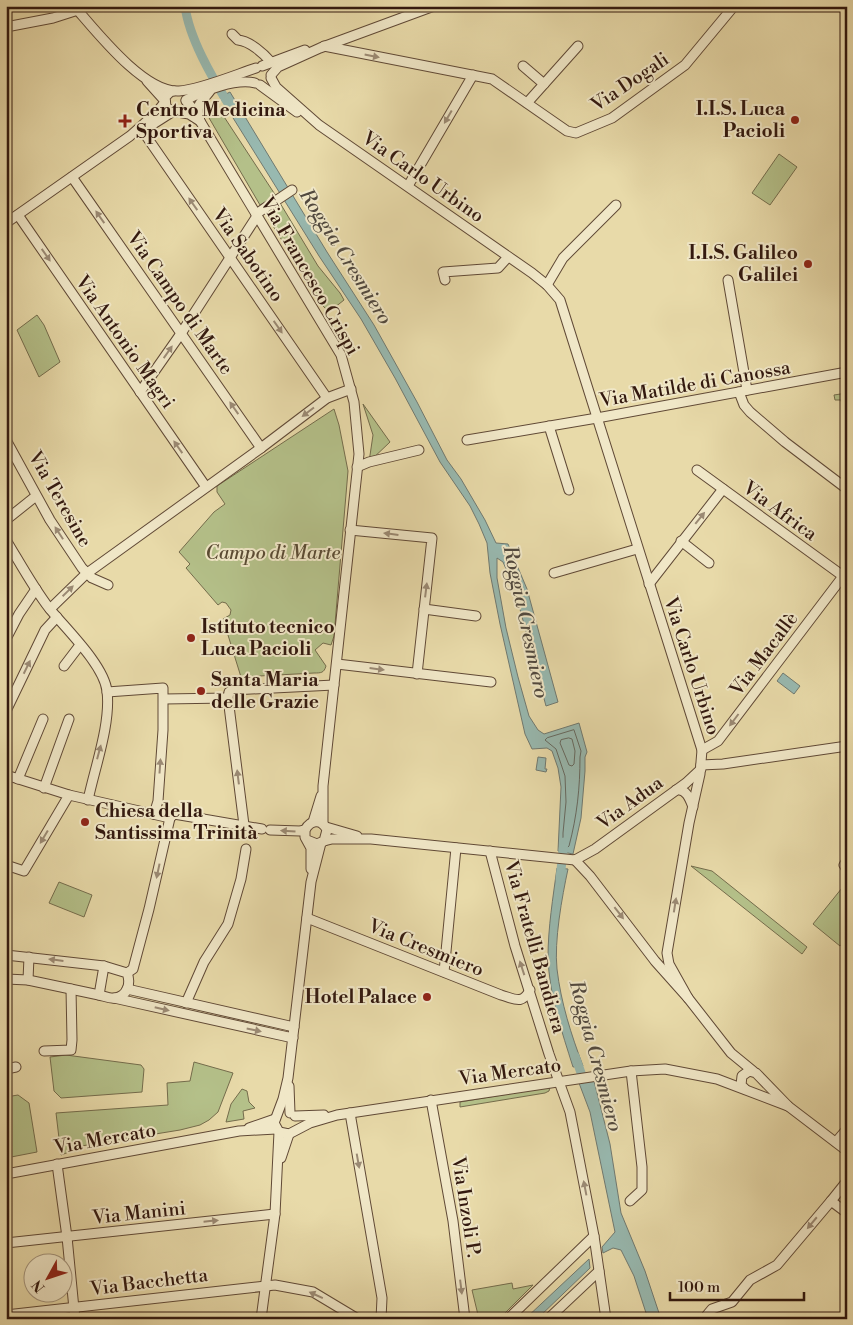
<svg xmlns="http://www.w3.org/2000/svg" width="853" height="1325" font-family="'Libre Bodoni',serif">
<style>
.green{fill:#b4c089;stroke:#746c4c}
.water{fill:#98b9b0;stroke:#707970}
.lines{fill:none;stroke-linecap:round;stroke-linejoin:round}
.shore{stroke:#666960;stroke-width:1}
.canal{stroke:#98b9b0;stroke-width:9}
.minor-casing{stroke:#604936;stroke-width:11}
.minor{stroke:#f0e7c7;stroke-width:9}
.oneway{fill:#9b8a74}
.poi-dot{fill:#8f2418;stroke:#f0e7c7;stroke-width:2}
.labels{text-anchor:middle;dominant-baseline:central;stroke-width:4;stroke-linejoin:round;paint-order:stroke}
.street-label{font-size:19px;fill:#33190f;stroke:#f0e7c7}
.poi-label{font-size:19px;font-weight:bold;fill:#33190f;stroke:#f0e7c7;text-anchor:start}
.park-label{font-size:19px;font-style:italic;fill:#5a4b34;stroke:#f0e7c7}
.water-label{font-size:20px;font-style:italic;fill:#51493f;stroke:#f0e7c7}
</style>
<rect width="100%" height="100%" fill="#e8daa9"/>
<filter id="stains"><feTurbulence type="fractalNoise" baseFrequency=".004" numOctaves="4"/><feColorMatrix values="0 0 0 0 .2 0 0 0 0 .09 0 0 0 0 .02 0 0 0 .5 -.17"/></filter>
<radialGradient id="worn" r=".72"><stop offset=".6" stop-color="#630" stop-opacity="0"/><stop offset="1" stop-color="#630" stop-opacity=".3"/></radialGradient>
<g class="green">
<path d="M 215,103 L 276,196 L 260,205 L 205,111 Z"/>
<path d="M 779,154 L 797,167 L 770,205 L 752,193 Z"/>
<path d="M 280,203 L 318,266 L 340,293 L 344,300 L 329,312 L 322,305 L 265,213 Z"/>
<path d="M 37,315 L 44,325 L 60,362 L 39,377 L 17,330 Z"/>
<path d="M 847,393 L 847,398 L 844,399 L 847,414 L 847,430 L 841,400 L 835,400 L 834,395 Z"/>
<path d="M 363,404 L 390,442 L 369,462 L 373,435 Z"/>
<path d="M 334,409 L 339,425 L 348,471 L 334,636 L 331,645 L 323,643 L 315,650 L 326,666 C 324,673 321,673 314,673 L 241,677 L 223,619 L 230,615 L 231,610 L 226,603 L 222,602 L 218,605 L 186,568 L 190,564 L 179,552 L 214,512 L 225,504 L 217,492 L 217,486 Z"/>
<path d="M 691,866 L 712,871 L 807,947 L 802,954 Z"/>
<path d="M 59,882 L 92,895 L 84,917 L 49,903 Z"/>
<path d="M 846,883 L 847,938 L 840,946 L 813,924 Z"/>
<path d="M 66,1055 L 141,1065 L 144,1069 L 142,1092 L 61,1098 L 54,1091 L 50,1057 Z"/>
<path d="M 194,1062 L 233,1073 L 218,1112 L 209,1120 L 200,1125 L 180,1130 L 69,1148 L 69,1152 L 61,1155 L 56,1113 L 168,1105 L 167,1083 L 190,1081 Z"/>
<path d="M 550,1087 L 549,1091 L 545,1093 L 460,1107 L 460,1102 Z"/>
<path d="M 242,1089 L 247,1091 L 249,1102 L 255,1108 L 243,1111 L 244,1119 L 226,1122 L 231,1104 Z"/>
<path d="M 18,1095 L 29,1103 L 37,1152 L 6,1158 L 6,1097 Z"/>
<path d="M 512,1283 L 513,1289 L 533,1285 L 499,1319 L 479,1319 L 472,1290 Z"/>
</g>
<g class="water">
<path d="M 230,92 L 327,252 L 374,325 L 417,402 L 447,460 L 461,479 L 485,520 L 496,543 L 508,544 L 527,589 L 558,702 L 546,706 L 514,587 L 503,562 L 497,558 L 497,578 L 506,628 L 518,677 L 529,716 L 538,730 L 544,734 L 579,723 L 587,752 L 585,757 L 585,771 L 581,818 L 573,854 L 558,851 L 561,787 L 558,768 L 552,751 L 547,748 L 532,749 L 525,734 L 500,624 L 490,573 L 487,543 L 479,524 L 470,506 L 440,462 L 395,378 L 361,319 L 319,256 L 220,97 Z"/>
<path d="M 783,673 L 800,686 L 794,694 L 777,681 Z"/>
<path d="M 538,757 L 546,758 L 545,769 L 547,769 L 546,772 L 536,770 Z"/>
<path d="M 557,868 L 568,869 C 562,897 554,941 557,969 C 561,1003 571,1034 583,1066 L 573,1067 C 562,1032 549,995 548,957 C 548,928 553,897 557,868 Z"/>
<path d="M 594,1081 L 610,1144 L 621,1213 L 645,1271 L 661,1319 L 648,1319 L 634,1276 L 621,1250 L 613,1248 L 603,1253 L 602,1247 L 615,1232 L 590,1112 L 579,1083 Z"/>
<path d="M 589,1259 L 590,1268 L 537,1319 L 525,1319 Z"/>
</g>
<g class="lines">
<g class="shore">
<path d="M 574,730 L 581,751 L 580,757 C 580,788 577,816 569,846 L 567,848 L 563,846 L 563,833 L 566,802 L 565,776 L 556,749 L 545,740 L 547,738 Z"/>
<path d="M 569,738 L 572,739 L 575,751 L 574,764 L 572,766 L 569,765 L 560,743 L 561,740 Z"/>
</g>
<g class="canal">
<path d="M 185,6 C 189,38 212,77 229,105"/>
<path d="M 560,879 L 564,842"/>
<path d="M 575,1056 L 585,1084"/>
</g>
<defs>
<g id="minor">
<path d="M 74,6 C 96,31 144,93 179,91 C 199,90 235,75 256,68"/>
<path d="M 6,27 L 53,18 L 78,10"/>
<path d="M 232,34 L 238,40 C 250,41 264,54 271,62"/>
<path d="M 324,46 L 492,79 L 567,131 L 576,133 L 612,118 L 685,65 L 734,6"/>
<path d="M 262,66 L 305,50"/>
<path d="M 523,66 L 544,84"/>
<path d="M 271,75 L 278,67 L 320,48 L 434,6"/>
<path d="M 271,78 L 276,87 L 319,125 L 532,273 L 547,285 L 560,300 L 702,750 L 700,774 L 689,823 L 667,953 L 669,964 L 688,998"/>
<path d="M 147,81 L 165,101"/>
<path d="M 260,85 L 297,112"/>
<path d="M 174,91 L 170,92 L 165,97 L 166,107 L 172,111 L 189,114 L 200,121"/>
<path d="M 186,100 C 203,91 236,78 255,83"/>
<path d="M 186,101 L 198,114 L 200,121 L 341,355 L 354,402 L 359,454 L 323,786 L 323,824"/>
<path d="M 527,103 L 578,46"/>
<path d="M 198,114 C 196,104 205,98 210,91"/>
<path d="M 150,126 L 172,112"/>
<path d="M 142,130 L 327,398"/>
<path d="M 72,177 L 261,448"/>
<path d="M 408,186 L 473,75"/>
<path d="M 256,214 L 292,190"/>
<path d="M 18,215 L 206,487"/>
<path d="M 6,223 L 130,136 L 157,112 L 165,102"/>
<path d="M 445,280 L 443,272 L 498,268 L 508,257"/>
<path d="M 728,280 L 747,390"/>
<path d="M 547,285 L 563,258 L 616,205"/>
<path d="M 140,392 L 182,332 L 257,216"/>
<path d="M 739,392 L 744,405 L 750,412 L 785,442 L 847,489"/>
<path d="M 549,426 L 569,490"/>
<path d="M 6,440 L 50,520 L 82,568 L 92,578 L 108,585"/>
<path d="M 467,440 L 597,418 L 847,372"/>
<path d="M 357,467 L 369,462 L 419,450"/>
<path d="M 697,470 L 843,576"/>
<path d="M 6,520 L 36,496"/>
<path d="M 350,530 L 432,538 L 417,674"/>
<path d="M 6,540 C 20,563 33,587 49,608 C 66,629 104,665 107,691 C 111,723 95,767 88,800"/>
<path d="M 681,541 L 709,563"/>
<path d="M 554,573 L 637,549"/>
<path d="M 649,584 L 723,489"/>
<path d="M 50,609 L 86,574 L 261,448 L 327,398 L 351,389"/>
<path d="M 424,609 L 476,616"/>
<path d="M 6,639 L 19,614 L 36,589"/>
<path d="M 337,664 L 491,682"/>
<path d="M 64,666 L 80,645"/>
<path d="M 107,692 L 163,688 L 163,730 L 158,801 L 154,814"/>
<path d="M 164,699 L 228,698"/>
<path d="M 6,711 L 45,630 L 57,617"/>
<path d="M 702,750 L 718,741 L 847,571"/>
<path d="M 701,765 L 723,764 L 847,746"/>
<path d="M 6,775 L 69,795 L 170,818"/>
<path d="M 18,779 L 43,719"/>
<path d="M 44,788 L 69,719"/>
<path d="M 676,790 C 686,788 690,799 693,807"/>
<path d="M 313,822 L 321,796"/>
<path d="M 244,825 L 228,698 L 229,692 L 233,690 L 334,685"/>
<path d="M 326,827 L 357,836"/>
<path d="M 270,830 L 300,831 L 305,830"/>
<path d="M 307,840 L 317,844 L 324,841 L 327,830 C 322,819 311,819 305,830 L 305,837 L 311,848 L 311,869"/>
<path d="M 324,841 L 332,839 L 371,839 L 575,860"/>
<path d="M 321,843 L 311,882 L 288,1078 L 283,1099 L 274,1123 L 279,1132 L 289,1134 L 310,1123 L 337,1115 L 631,1071 L 665,1069 L 717,1079 L 788,1106"/>
<path d="M 490,851 L 515,946 L 549,1054 L 570,1112 L 594,1236 L 606,1319"/>
<path d="M 575,860 L 590,876 L 655,961 L 688,998 L 731,1053 L 753,1071"/>
<path d="M 575,860 L 595,849 L 686,783 L 701,769"/>
<path d="M 847,860 L 844,865 L 847,870"/>
<path d="M 6,865 L 24,871 L 69,795"/>
<path d="M 307,918 L 501,995 C 515,999 522,1005 530,990"/>
<path d="M 6,955 L 104,966"/>
<path d="M 104,966 L 127,973 C 131,983 128,996 115,998 C 110,999 104,996 99,995 Z"/>
<path d="M 444,972 L 456,848"/>
<path d="M 127,973 L 133,969 L 149,909 L 170,818 L 174,814 L 180,815 L 262,829"/>
<path d="M 6,979 L 28,980 L 99,995"/>
<path d="M 28,980 L 29,957"/>
<path d="M 127,989 L 294,1027"/>
<path d="M 114,998 L 293,1038"/>
<path d="M 186,1003 L 204,962 L 228,924 L 241,879 L 246,849"/>
<path d="M 44,1051 L 71,1050 L 72,1040 L 71,989"/>
<path d="M 6,1069 L 16,1067"/>
<path d="M 289,1086 L 290,1113"/>
<path d="M 745,1089 L 741,1085 L 742,1076 L 749,1071 L 756,1073 L 788,1106 L 847,1151"/>
<path d="M 431,1100 L 453,1221 L 465,1319"/>
<path d="M 350,1113 L 382,1298 L 381,1319"/>
<path d="M 295,1116 L 324,1115"/>
<path d="M 249,1128 L 275,1119"/>
<path d="M 836,1142 L 847,1129"/>
<path d="M 281,1158 L 289,1134"/>
<path d="M 57,1164 L 67,1237 L 75,1319"/>
<path d="M 6,1174 L 239,1131 L 276,1129"/>
<path d="M 630,1201 L 642,1190 L 642,1167 L 631,1071"/>
<path d="M 831,1201 L 847,1181"/>
<path d="M 6,1243 L 275,1214"/>
<path d="M 6,1315 L 275,1285 L 313,1292 L 358,1319"/>
<path d="M 261,1319 L 275,1214 L 279,1132"/>
<path d="M 508,1319 L 594,1236"/>
<path d="M 548,1319 L 599,1271"/>
<path d="M 709,1319 L 707,1315 L 712,1309 L 732,1302 L 750,1280 L 777,1265 L 831,1201 L 847,1213"/>
</g>
</defs>
<use href="#minor" class="minor-casing"/>
<use href="#minor" class="minor"/>
</g>
<defs><path id="oneway-solid" d="M-6-.8H1V-3.2L6.5 0L1 3.2V.8H-6Z" transform="scale(1.25)"/></defs>
<g class="oneway">
<use href="#oneway-solid" transform="translate(372 56) rotate(11)"/>
<use href="#oneway-solid" transform="translate(448 117) rotate(120)"/>
<use href="#oneway-solid" transform="translate(193 204) rotate(-125)"/>
<use href="#oneway-solid" transform="translate(100 217) rotate(-125)"/>
<use href="#oneway-solid" transform="translate(46 255) rotate(55)"/>
<use href="#oneway-solid" transform="translate(278 327) rotate(55)"/>
<use href="#oneway-solid" transform="translate(168 352) rotate(-55)"/>
<use href="#oneway-solid" transform="translate(234 408) rotate(-125)"/>
<use href="#oneway-solid" transform="translate(308 412) rotate(143)"/>
<use href="#oneway-solid" transform="translate(178 447) rotate(-125)"/>
<use href="#oneway-solid" transform="translate(700 518) rotate(-51)"/>
<use href="#oneway-solid" transform="translate(59 533) rotate(-123)"/>
<use href="#oneway-solid" transform="translate(391 534) rotate(-173)"/>
<use href="#oneway-solid" transform="translate(426 590) rotate(-83)"/>
<use href="#oneway-solid" transform="translate(68 591) rotate(-44)"/>
<use href="#oneway-solid" transform="translate(27 667) rotate(-64)"/>
<use href="#oneway-solid" transform="translate(377 669) rotate(7)"/>
<use href="#oneway-solid" transform="translate(734 720) rotate(127)"/>
<use href="#oneway-solid" transform="translate(99 752) rotate(-75)"/>
<use href="#oneway-solid" transform="translate(160 766) rotate(-86)"/>
<use href="#oneway-solid" transform="translate(238 777) rotate(-97)"/>
<use href="#oneway-solid" transform="translate(288 831) rotate(-177)"/>
<use href="#oneway-solid" transform="translate(44 837) rotate(121)"/>
<use href="#oneway-solid" transform="translate(158 871) rotate(102)"/>
<use href="#oneway-solid" transform="translate(675 905) rotate(-81)"/>
<use href="#oneway-solid" transform="translate(619 913) rotate(52)"/>
<use href="#oneway-solid" transform="translate(56 960) rotate(-173)"/>
<use href="#oneway-solid" transform="translate(522 968) rotate(-108)"/>
<use href="#oneway-solid" transform="translate(162 1009) rotate(13)"/>
<use href="#oneway-solid" transform="translate(254 1030) rotate(12)"/>
<use href="#oneway-solid" transform="translate(358 1161) rotate(80)"/>
<use href="#oneway-solid" transform="translate(585 1188) rotate(-101)"/>
<use href="#oneway-solid" transform="translate(211 1221) rotate(-6)"/>
<use href="#oneway-solid" transform="translate(812 1223) rotate(130)"/>
<use href="#oneway-solid" transform="translate(461 1287) rotate(83)"/>
<use href="#oneway-solid" transform="translate(316 1295) rotate(-156)"/>
</g>
<g class="poi-dot">
<circle cx="795" cy="120" r="5"/>
<path d="M122.5 113.5h5v5h5v5h-5v5h-5v-5h-5v-5h5z"/>
<circle cx="808" cy="264" r="5"/>
<circle cx="191" cy="638" r="5"/>
<circle cx="201" cy="691" r="5"/>
<circle cx="85" cy="822" r="5"/>
<circle cx="427" cy="997" r="5"/>
</g>
<g class="labels">
<g class="street-label">
<text transform="translate(630 82) rotate(-34)">Via Dogali</text>
<text transform="translate(423 177) rotate(35)">Via Carlo Urbino</text>
<text transform="translate(248 255) rotate(55)">Via Sabotino</text>
<text transform="translate(310 276) rotate(60)">Via Francesco Crispi</text>
<text transform="translate(180 303) rotate(55)">Via Campo di Marte</text>
<text transform="translate(125 342) rotate(55)">Via Antonio Magri</text>
<text transform="translate(695 384) rotate(-10)">Via Matilde di Canossa</text>
<text transform="translate(60 499) rotate(60)">Via Teresine</text>
<text transform="translate(780 511) rotate(36)">Via Africa</text>
<text transform="translate(764 654) rotate(-53)">Via Macallè</text>
<text transform="translate(692 666) rotate(72)">Via Carlo Urbino</text>
<text transform="translate(630 803) rotate(-36)">Via Adua</text>
<text transform="translate(535 947) rotate(74)">Via Fratelli Bandiera</text>
<text transform="translate(426 948) rotate(22)">Via Cresmiero</text>
<text transform="translate(510 1072) rotate(-8)">Via Mercato</text>
<text transform="translate(105 1139) rotate(-10)">Via Mercato</text>
<text transform="translate(466 1207) rotate(81)">Via Inzoli P.</text>
<text transform="translate(139 1213) rotate(-6)">Via Manini</text>
<text transform="translate(149 1282) rotate(-7)">Via Bacchetta</text>
</g>
<g class="poi-label">
<text x="785" y="109" text-anchor="end">I.I.S. Luca<tspan x="785" dy="22">Pacioli</tspan></text>
<text x="136" y="110">Centro Medicina<tspan x="136" dy="22">Sportiva</tspan></text>
<text x="798" y="253" text-anchor="end">I.I.S. Galileo<tspan x="798" dy="22">Galilei</tspan></text>
<text x="201" y="627">Istituto tecnico<tspan x="201" dy="22">Luca Pacioli</tspan></text>
<text x="211" y="680">Santa Maria<tspan x="211" dy="22">delle Grazie</tspan></text>
<text x="95" y="811">Chiesa della<tspan x="95" dy="22">Santissima Trinità</tspan></text>
<text x="417" y="997" text-anchor="end">Hotel Palace</text>
</g>
<g class="park-label">
<text x="273" y="553">Campo di Marte</text>
</g>
<g class="water-label">
<text transform="translate(345 257) rotate(58)">Roggia Cresmiero</text>
<text transform="translate(525 622) rotate(78)">Roggia Cresmiero</text>
<text transform="translate(595 1056) rotate(75)">Roggia Cresmiero</text>
</g>
</g>
<rect width="853" height="1325" fill="none" stroke="#e8daa9" stroke-width="25"/>
<rect x="8" y="8" width="838" height="1310" fill="none" stroke="#33190f" stroke-width="2.5"/>
<rect x="12" y="12" width="828" height="1300" fill="none" stroke="#33190f"/>
<g transform="translate(48 1278) rotate(230)"><circle r="24" fill="#f0e7c7" stroke="#a4957d"/>
<path d="M0-4L9 19L0 12L-9 19Z" fill="#8f2418"/>
<text y="-8" font-size="14" font-weight="bold" text-anchor="middle" fill="#33190f">N</text>
</g>
<path d="M670 1292v8h134v-8" fill="none" stroke="#33190f" stroke-width="2.5"/>
<text x="678" y="1292" font-size="15" fill="#33190f" stroke="#f0e7c7" stroke-width="4" paint-order="stroke">100 m</text>
<rect width="100%" height="100%" filter="url(#stains)"/>
<rect width="100%" height="100%" fill="url(#worn)"/>
</svg>
